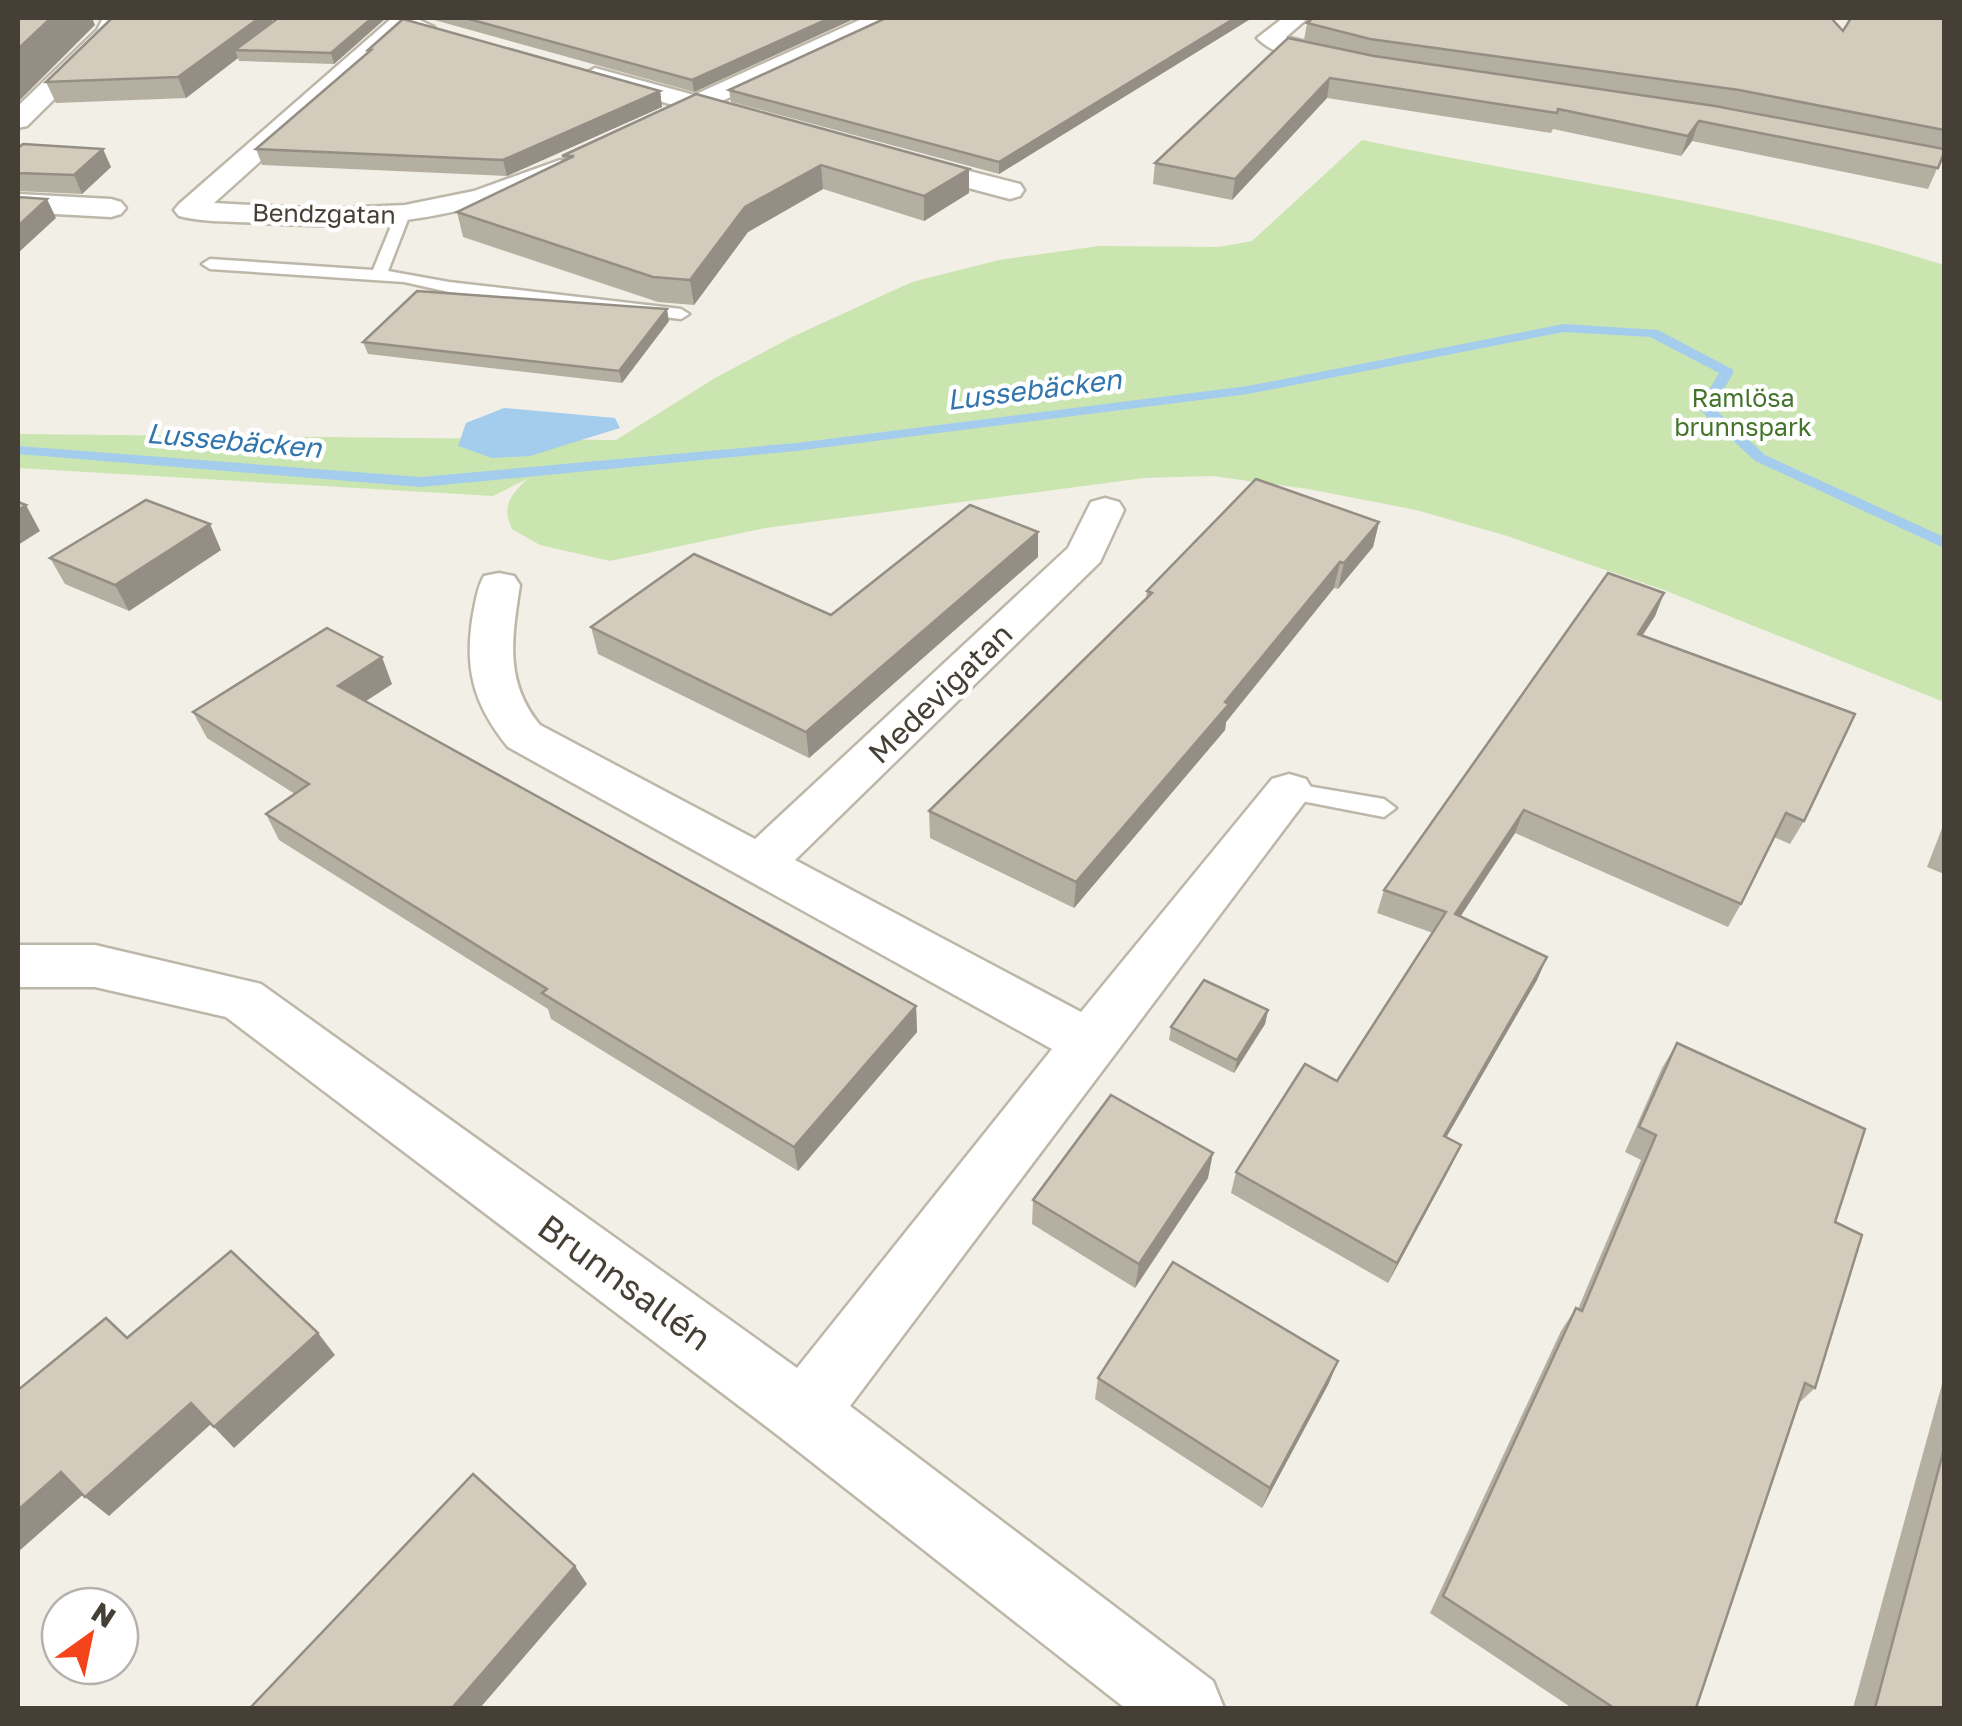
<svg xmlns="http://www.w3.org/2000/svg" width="1962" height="1726" font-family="'Golos Text',sans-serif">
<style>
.green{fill:#cbe5b0}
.water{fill:#a4cded}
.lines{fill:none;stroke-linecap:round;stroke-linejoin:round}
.stream{fill:#a4cded;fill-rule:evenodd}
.lane-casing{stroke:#bdb7a9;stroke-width:5}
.street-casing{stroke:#bdb7a9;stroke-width:5}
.lane{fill:#fff;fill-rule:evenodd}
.street{fill:#fff;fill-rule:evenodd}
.wall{fill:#b5afa2;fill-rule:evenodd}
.shaded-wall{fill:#948e84}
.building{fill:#d3cbbc;stroke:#948e84;stroke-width:2.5}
.labels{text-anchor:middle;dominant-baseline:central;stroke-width:9;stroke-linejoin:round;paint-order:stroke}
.far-street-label{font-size:25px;fill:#453f35;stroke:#fff}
.far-park-label{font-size:25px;fill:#44742b;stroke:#fff}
.far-water-label{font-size:28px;font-style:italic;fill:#3275ad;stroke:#fff}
.street-label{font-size:30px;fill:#453f35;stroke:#fff}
.near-street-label{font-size:35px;fill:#453f35;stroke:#fff}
</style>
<rect width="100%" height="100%" fill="#f2efe6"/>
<path class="green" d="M 1362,140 C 1556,181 1755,205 1944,265 L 1944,702 L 1664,590 L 1504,535 L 1416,510 L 1308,489 L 1212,476 L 1144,478 L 765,528 L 610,561 L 540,545 L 512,529 C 501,505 511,495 527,479 L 493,496 L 18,468 L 18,434 L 616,440 L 715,378 L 792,337 L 912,282 L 999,260 L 1099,246 L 1219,247 L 1252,241 Z"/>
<path class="water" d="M 504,408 L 615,418 L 620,428 L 530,456 L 492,458 L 458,446 L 466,423 Z"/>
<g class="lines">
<path class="stream" d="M 1564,324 L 1658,330 L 1732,369 L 1734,372 L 1713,407 L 1765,455 L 1944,537 L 1944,548 L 1755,461 L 1698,408 L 1719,373 L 1650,337 L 1564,332 L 1248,394 L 796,451 L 421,487 L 18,454 L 18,446 L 421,477 L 796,443 L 1248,386 Z"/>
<defs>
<g id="lane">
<path d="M 403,210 L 410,214 L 388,271 L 449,282 L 681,309 L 689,314 L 681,319 L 449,292 L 404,282 L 210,269 L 202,264 L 210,259 L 373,270 L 396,214 Z"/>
<path d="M 1289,783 L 1384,799 L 1396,808 L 1384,817 L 1281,797 L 1277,791 Z"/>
</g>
<g id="street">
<path d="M 103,18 L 125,18 L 116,38 L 27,126 L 18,128 L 18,106 L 97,30 Z"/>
<path d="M 392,18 L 415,18 L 434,27 L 422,34 L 406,30 L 214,203 L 324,209 L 405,205 L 474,191 L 560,160 L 574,168 L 570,174 C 464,218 377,231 263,223 C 235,221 205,223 179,216 L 174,210 L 179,204 Z"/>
<path d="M 864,18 L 893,18 L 720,102 L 758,112 L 762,118 L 758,124 C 737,129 719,110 698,112 C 687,113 685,118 673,115 L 669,110 L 673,105 L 586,80 L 583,75 L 595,68 L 694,95 Z"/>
<path d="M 1283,18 L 1308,18 L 1286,37 L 1359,55 L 1362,60 L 1350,67 C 1321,62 1278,60 1257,38 Z"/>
<path d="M 903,154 L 1020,184 L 1024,190 L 1020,196 L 1010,199 L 893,168 L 889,162 L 893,156 Z"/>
<path d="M 18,194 L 111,199 L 121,202 L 126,208 L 121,214 L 111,217 L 18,212 Z"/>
<path d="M 1105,498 L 1119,502 L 1124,510 L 1100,562 L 795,860 L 1081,1012 L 1272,779 L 1289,774 L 1306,779 L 1313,791 L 850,1406 L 1213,1681 L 1224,1708 L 1125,1708 L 780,1437 L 226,1017 L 95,987 L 18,987 L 18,945 L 95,945 L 261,984 L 797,1368 L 1052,1049 L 508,747 C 473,704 464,668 473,614 C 476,600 477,588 484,576 L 499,573 L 514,576 L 520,585 C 512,637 504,682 540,725 L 755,839 L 1068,548 L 1091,502 Z"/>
</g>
</defs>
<use href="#lane" class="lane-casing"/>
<use href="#street" class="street-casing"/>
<use href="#lane" class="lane"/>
<use href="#street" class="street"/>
</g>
<g class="wall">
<path d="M 112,18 L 271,18 L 272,22 L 386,18 L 334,64 L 239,61 L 238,58 L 186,98 L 56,103 L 46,82 Z"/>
<path d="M 427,18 L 856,18 L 694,92 Z"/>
<path d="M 1252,18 L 999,174 L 731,102 L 729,90 Z"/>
<path d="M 1944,18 L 1944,153 L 1928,189 L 1692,141 L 1681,156 L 1553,129 L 1551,133 L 1327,98 L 1232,200 L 1153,184 L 1155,163 L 1349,51 L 1304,40 L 1307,23 L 1843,31 ZM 1716,106 L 1732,108 L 1821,126 Z"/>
<path d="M 368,50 L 660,91 L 662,107 L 507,176 L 262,165 L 256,149 L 368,52 Z"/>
<path d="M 696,94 L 969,193 L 924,221 L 823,189 L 748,232 L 694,305 L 658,302 L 463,237 L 457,212 L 563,161 L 562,156 Z"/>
<path d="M 18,148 L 111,167 L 82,194 L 18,191 Z"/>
<path d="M 669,321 L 622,383 L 368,354 L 363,342 Z"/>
<path d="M 1379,522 L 1373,547 L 1338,589 L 1334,588 L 1226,722 L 1225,730 L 1074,908 L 930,838 L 929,811 L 1146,599 L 1147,591 Z"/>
<path d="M 1038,532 L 1038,557 L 809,758 L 598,654 L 591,627 L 831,615 Z"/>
<path d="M 221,550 L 129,611 L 65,584 L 50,558 Z"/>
<path d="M 1664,593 L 1655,616 L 1642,636 L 1804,821 L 1790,844 L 1774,837 L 1741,904 L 1728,927 L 1515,833 L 1460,917 L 1547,957 L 1537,980 L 1446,1137 L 1451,1166 L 1388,1283 L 1231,1193 L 1236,1172 L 1337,1081 L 1433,933 L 1377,913 L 1384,890 Z"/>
<path d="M 392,684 L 366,701 L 916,1006 L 917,1032 L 798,1171 L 551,1019 L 548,1009 L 279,840 L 266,814 L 295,794 L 207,738 L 193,712 Z"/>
<path d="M 1944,823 L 1944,874 L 1927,867 Z"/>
<path d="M 1268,1010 L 1265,1024 L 1234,1073 L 1169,1040 L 1171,1027 Z"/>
<path d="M 1677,1043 L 1835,1222 L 1815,1388 L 1798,1404 L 1696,1708 L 1572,1708 L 1430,1613 L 1561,1331 L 1576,1308 L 1578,1309 L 1641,1160 L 1625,1152 L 1662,1068 Z"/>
<path d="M 1208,1178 L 1135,1288 L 1032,1224 L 1033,1200 Z"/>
<path d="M 1944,1377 L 1944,1708 L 1853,1708 Z"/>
<path d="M 1098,1378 L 1329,1383 L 1262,1508 L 1095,1399 Z"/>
</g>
<g class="shaded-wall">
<path d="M 51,18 L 92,18 L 95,25 L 18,102 L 18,49 Z"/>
<path d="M 259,18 L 271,18 L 275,30 L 235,50 L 238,58 L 186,98 L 178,77 Z"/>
<path d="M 372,18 L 386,18 L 334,64 L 331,53 Z"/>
<path d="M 830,18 L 856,18 L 694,92 L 692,80 Z"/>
<path d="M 1235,18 L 1252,18 L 999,174 L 999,162 Z"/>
<path d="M 1330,78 L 1327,98 L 1232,200 L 1235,179 Z"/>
<path d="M 660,91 L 662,107 L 507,176 L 503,160 Z"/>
<path d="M 1699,121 L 1692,141 L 1681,156 L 1688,136 Z"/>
<path d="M 103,149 L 111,167 L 82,194 L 74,175 Z"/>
<path d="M 821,165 L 823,189 L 748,232 L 694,305 L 690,280 L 745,207 Z"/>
<path d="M 969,169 L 969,193 L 924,221 L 924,196 Z"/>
<path d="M 47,199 L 56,218 L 18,253 L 18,226 Z"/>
<path d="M 667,309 L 669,321 L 622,383 L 619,371 Z"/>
<path d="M 26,505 L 40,531 L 18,545 L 18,510 Z"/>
<path d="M 1379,522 L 1373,547 L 1338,589 L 1344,563 Z"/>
<path d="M 210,524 L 221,550 L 129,611 L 115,585 Z"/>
<path d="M 1038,532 L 1038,557 L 809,758 L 806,732 Z"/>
<path d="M 1340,562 L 1334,588 L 1226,722 L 1225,730 L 1074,908 L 1076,882 Z"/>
<path d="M 1664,593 L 1655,616 L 1628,658 L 1638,634 Z"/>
<path d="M 382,657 L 392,684 L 349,712 L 338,686 Z"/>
<path d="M 1524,810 L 1515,833 L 1447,937 L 1455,914 Z"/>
<path d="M 1547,957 L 1537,980 L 1435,1157 L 1444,1136 Z"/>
<path d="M 916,1006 L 917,1032 L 798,1171 L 794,1147 Z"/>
<path d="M 1268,1010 L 1265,1024 L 1234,1073 L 1237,1060 Z"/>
<path d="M 1461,1145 L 1451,1166 L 1388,1283 L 1397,1263 Z"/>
<path d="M 1213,1153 L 1208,1178 L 1135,1288 L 1139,1264 Z"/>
<path d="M 318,1333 L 335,1355 L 234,1448 L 214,1427 Z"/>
<path d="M 1338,1361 L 1329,1383 L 1262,1508 L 1270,1488 Z"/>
<path d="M 191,1403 L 211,1424 L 109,1516 L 85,1497 Z"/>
<path d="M 61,1472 L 86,1492 L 18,1552 L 18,1510 Z"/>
<path d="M 575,1566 L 587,1584 L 480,1708 L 452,1708 Z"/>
</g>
<g class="building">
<path d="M 18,18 L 51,18 L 18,49 Z"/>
<path d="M 112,18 L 259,18 L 178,77 L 46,82 Z"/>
<path d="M 278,18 L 372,18 L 331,53 L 235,50 Z"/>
<path d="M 465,18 L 830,18 L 692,80 Z"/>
<path d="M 886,18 L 1235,18 L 999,162 L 729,90 Z"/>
<path d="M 1313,18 L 1831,18 L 1843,31 L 1851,18 L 1944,18 L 1944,130 L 1739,90 L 1370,39 L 1307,23 Z"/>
<path d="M 403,19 L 660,91 L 503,160 L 256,149 L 371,50 L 368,50 Z"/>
<path d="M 1288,38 L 1374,56 L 1715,106 L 1944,149 L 1944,153 L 1938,168 L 1699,121 L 1688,136 L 1558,109 L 1557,113 L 1330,78 L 1235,179 L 1155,163 Z"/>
<path d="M 696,94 L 969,169 L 924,196 L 821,165 L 745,207 L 690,280 L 653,277 L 457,212 L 574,156 L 562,156 Z"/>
<path d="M 23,144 L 103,149 L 74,175 L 18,173 L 18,148 Z"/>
<path d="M 18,197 L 47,199 L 18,226 Z"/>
<path d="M 417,291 L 667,309 L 619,371 L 363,342 Z"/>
<path d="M 1256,479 L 1379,522 L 1344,563 L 1340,562 L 1225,702 L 1229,704 L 1076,882 L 929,811 L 1152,593 L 1147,591 Z"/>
<path d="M 146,500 L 210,524 L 115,585 L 50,558 Z"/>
<path d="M 18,502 L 26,505 L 18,510 Z"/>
<path d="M 970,505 L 1038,532 L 806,732 L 591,627 L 694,554 L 831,615 Z"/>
<path d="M 1608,573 L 1664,593 L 1638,634 L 1855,714 L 1804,821 L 1786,813 L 1741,904 L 1524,810 L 1455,914 L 1547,957 L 1444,1136 L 1461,1145 L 1397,1263 L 1236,1172 L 1305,1064 L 1337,1081 L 1446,912 L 1384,890 Z"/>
<path d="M 327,628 L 382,657 L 338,686 L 916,1006 L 794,1147 L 542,993 L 547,989 L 266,814 L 309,784 L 193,712 Z"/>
<path d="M 1204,980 L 1268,1010 L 1237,1060 L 1171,1027 Z"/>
<path d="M 1677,1043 L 1865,1129 L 1835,1222 L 1862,1235 L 1815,1388 L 1805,1383 L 1696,1708 L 1614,1708 L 1443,1596 L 1576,1308 L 1582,1311 L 1656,1135 L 1639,1127 Z"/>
<path d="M 1111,1095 L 1213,1153 L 1139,1264 L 1033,1200 Z"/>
<path d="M 231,1251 L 318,1333 L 214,1427 L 191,1403 L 85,1497 L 61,1472 L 18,1510 L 18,1390 L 106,1318 L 127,1338 Z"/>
<path d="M 1173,1262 L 1338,1361 L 1270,1488 L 1098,1378 Z"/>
<path d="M 1944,1449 L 1944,1708 L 1875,1708 Z"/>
<path d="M 473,1474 L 575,1566 L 452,1708 L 250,1708 Z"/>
</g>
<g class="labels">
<g class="far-street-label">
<text transform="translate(324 213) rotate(1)">Bendzgatan</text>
</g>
<g class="far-park-label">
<text x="1743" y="397">Ramlösa<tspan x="1743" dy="29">brunnspark</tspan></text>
</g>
<g class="far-water-label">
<text transform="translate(1034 389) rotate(-7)">Lussebäcken</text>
<text transform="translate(234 440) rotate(5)">Lussebäcken</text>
</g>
<g class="street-label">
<text transform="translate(940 693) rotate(-44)">Medevigatan</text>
</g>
<g class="near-street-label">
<text transform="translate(625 1282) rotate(36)">Brunnsallén</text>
</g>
</g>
<rect width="1962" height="1726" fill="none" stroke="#453f35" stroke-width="40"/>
<g transform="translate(90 1636) rotate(33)"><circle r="48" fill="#ffffff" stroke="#b5b2ae" stroke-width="2.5"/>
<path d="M0-8L18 38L0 25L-18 38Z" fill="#f3441c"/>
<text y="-15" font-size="28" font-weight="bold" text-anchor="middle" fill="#453f35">N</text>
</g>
</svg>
